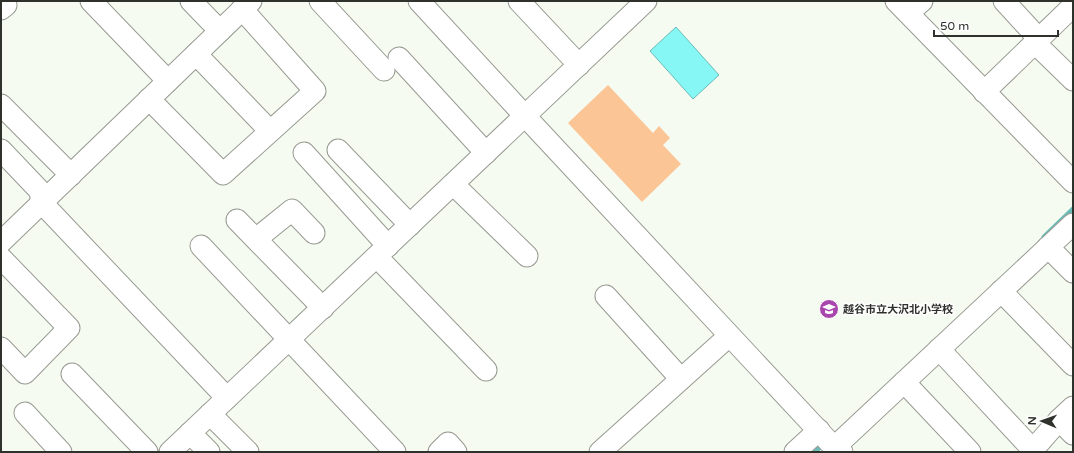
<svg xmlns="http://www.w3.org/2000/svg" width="1074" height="453" font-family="'Varela Round','Noto Sans JP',sans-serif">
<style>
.green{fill:#fbc595}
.water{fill:#86f7f4;stroke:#6cbcb8}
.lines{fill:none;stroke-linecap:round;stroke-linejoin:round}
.stream{stroke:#6cbcb8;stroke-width:5}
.minor-casing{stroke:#979b92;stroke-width:23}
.minor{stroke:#fff;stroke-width:21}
.labels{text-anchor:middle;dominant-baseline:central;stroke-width:3;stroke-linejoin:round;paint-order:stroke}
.poi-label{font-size:11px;font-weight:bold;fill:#2f312d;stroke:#fff;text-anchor:start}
</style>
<rect width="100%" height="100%" fill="#f6fbf1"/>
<path class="green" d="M 608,85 L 653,133 L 659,126 L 670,138 L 663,145 L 681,164 L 642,202 L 568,123 Z"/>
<path class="water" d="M 676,27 L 719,75 L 693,99 L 650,51 Z"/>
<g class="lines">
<g class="stream">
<path d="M 1044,237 L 1073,209"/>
<path d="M 815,452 L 824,443"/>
</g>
<defs>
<g id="minor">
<path d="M 91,1 L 168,81"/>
<path d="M 191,1 L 220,31"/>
<path d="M 320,1 L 384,70"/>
<path d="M 419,1 L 525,116 L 830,443 L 837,445 L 842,452"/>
<path d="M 519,1 L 579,65"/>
<path d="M 896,1 L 1073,182"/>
<path d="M 1004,1 L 1039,39"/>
<path d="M 1,9 L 6,5 L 2,1"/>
<path d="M 908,13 L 922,1"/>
<path d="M 1035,43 L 1073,80"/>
<path d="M 196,54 L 270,131"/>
<path d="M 399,58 L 486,153"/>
<path d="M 984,92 L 1073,6"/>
<path d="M 149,99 L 223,174 L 315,91 L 242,9"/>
<path d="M 1,105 L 71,175"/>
<path d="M 1,150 L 40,191 L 42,203 L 227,398"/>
<path d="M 338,150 L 410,225"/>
<path d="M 304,153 L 388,246"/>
<path d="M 453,184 L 527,256"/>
<path d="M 237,220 L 323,308"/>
<path d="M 256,239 L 292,210 L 314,233"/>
<path d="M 1,242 L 251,1"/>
<path d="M 201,246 L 395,452"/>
<path d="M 1048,247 L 1073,272"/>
<path d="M 377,257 L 486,370"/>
<path d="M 1,258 L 69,328 L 25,373 L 1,348"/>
<path d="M 1001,291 L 1073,365"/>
<path d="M 606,296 L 681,379"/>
<path d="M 939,349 L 1033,450"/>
<path d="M 72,374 L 147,452"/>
<path d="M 904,382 L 970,452"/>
<path d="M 25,413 L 61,452"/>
<path d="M 210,414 L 248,452"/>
<path d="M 1059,420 L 1073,434"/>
<path d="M 190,433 L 209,452"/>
<path d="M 837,445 L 1073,224"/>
<path d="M 170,452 L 646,1"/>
<path d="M 439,452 L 448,443 L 456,452"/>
<path d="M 600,452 L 729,336"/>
<path d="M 795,452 L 819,430"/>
<path d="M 1031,452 L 1059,420 L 1073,407"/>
</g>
</defs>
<use href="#minor" class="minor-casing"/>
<use href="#minor" class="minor"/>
</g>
<defs>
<symbol id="school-disc" viewBox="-11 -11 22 22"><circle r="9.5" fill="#a846ad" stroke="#fff"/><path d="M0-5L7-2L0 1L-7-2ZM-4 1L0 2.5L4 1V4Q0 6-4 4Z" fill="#fff"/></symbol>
</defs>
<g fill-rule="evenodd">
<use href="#school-disc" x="818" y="298" width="22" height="22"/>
</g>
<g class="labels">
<g class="poi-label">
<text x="843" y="309">越谷市立大沢北小学校</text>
</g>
</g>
<rect width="1074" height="453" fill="none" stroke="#2f312d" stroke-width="4"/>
<g transform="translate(1042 421) rotate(272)" stroke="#ffffff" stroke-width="3" paint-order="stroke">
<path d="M0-3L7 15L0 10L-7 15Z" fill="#2f312d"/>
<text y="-6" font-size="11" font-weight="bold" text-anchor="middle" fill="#2f312d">N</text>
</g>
<path d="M934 30v6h124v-6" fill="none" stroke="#2f312d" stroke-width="2"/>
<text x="940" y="30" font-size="12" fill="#2f312d" stroke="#ffffff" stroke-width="3" paint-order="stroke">50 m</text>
</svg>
